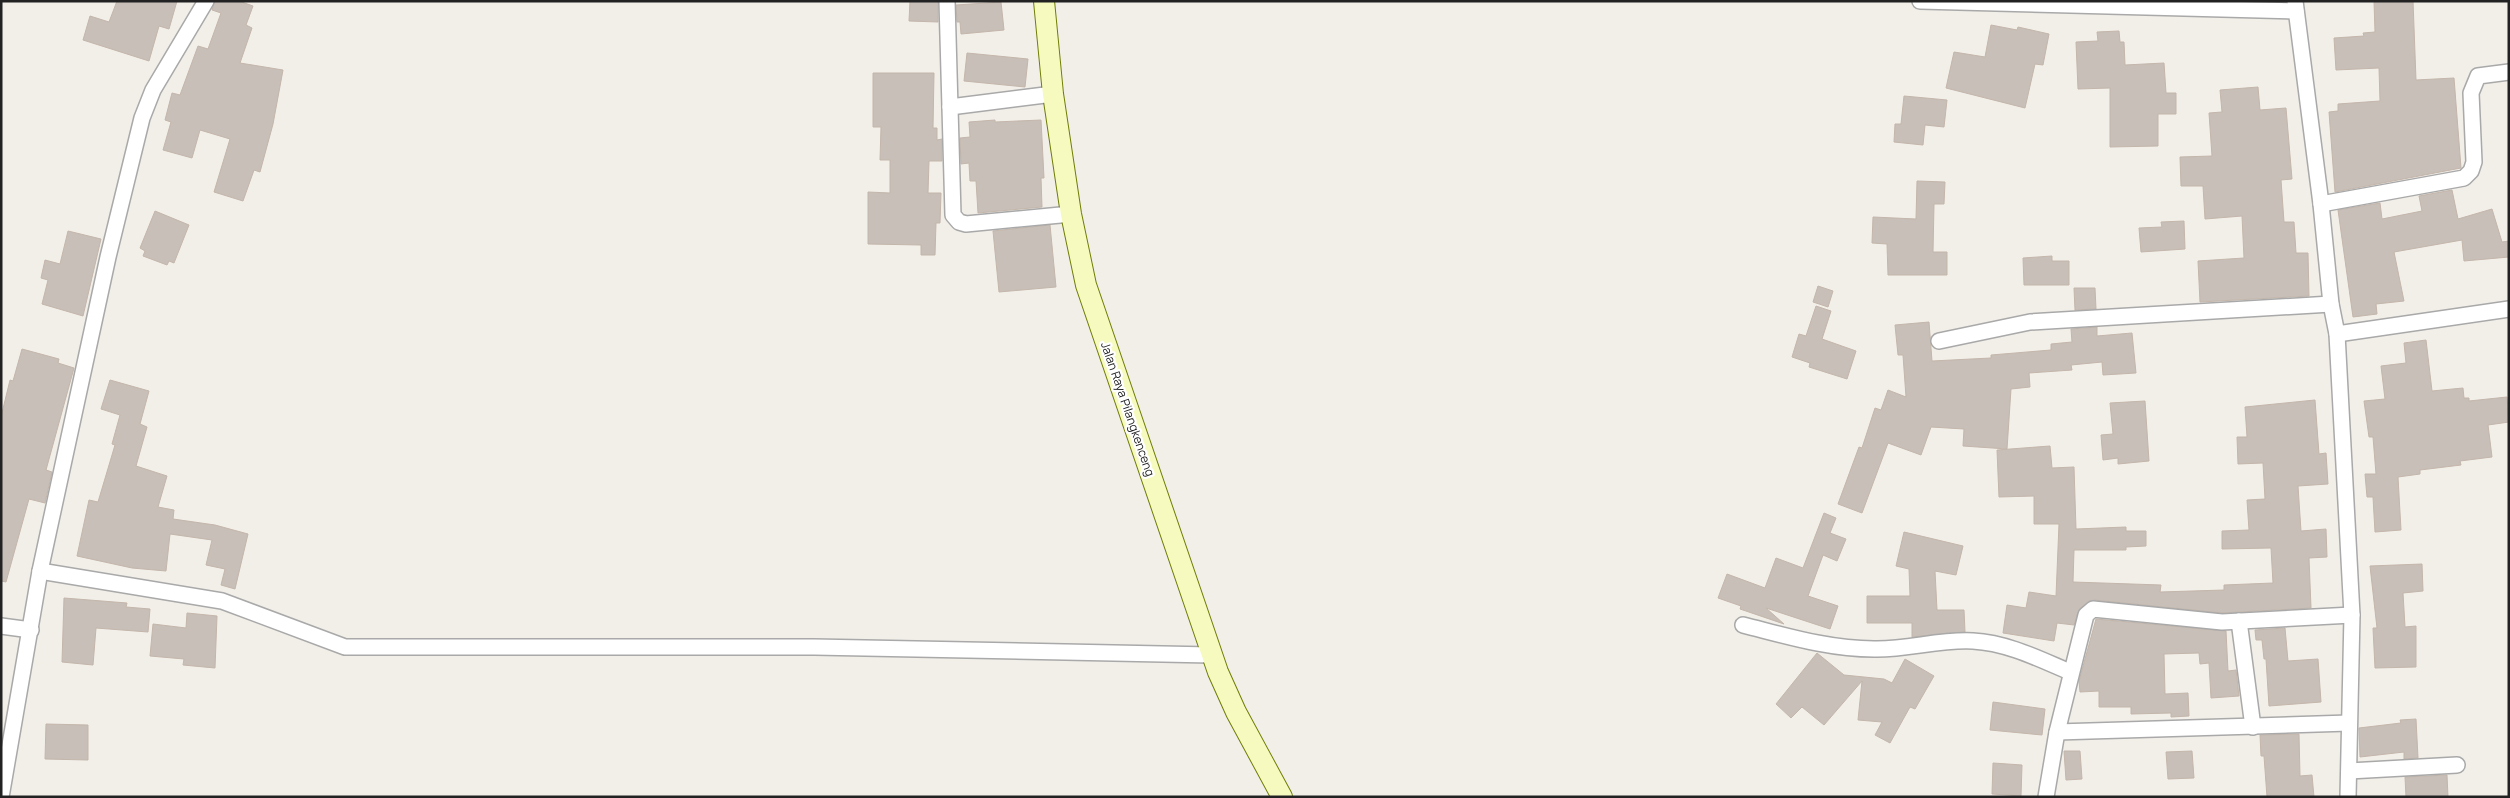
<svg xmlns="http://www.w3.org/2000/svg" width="2510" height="798" font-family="Manrope,sans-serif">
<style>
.building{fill:#c7bfb8;stroke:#c4b6ab}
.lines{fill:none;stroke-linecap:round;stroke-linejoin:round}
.street-casing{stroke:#a9a9a9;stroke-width:18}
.secondary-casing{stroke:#707d05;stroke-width:22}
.street{stroke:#fff;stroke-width:15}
.secondary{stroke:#f7fabf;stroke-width:20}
.labels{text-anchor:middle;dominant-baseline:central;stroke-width:4.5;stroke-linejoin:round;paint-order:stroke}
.street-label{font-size:12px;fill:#222;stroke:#fff}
</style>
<rect width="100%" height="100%" fill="#f2efe9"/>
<g class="building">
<path d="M 117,1 L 177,1 L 169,29 L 159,26 L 149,61 L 83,40 L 90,16 L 109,22 Z"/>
<path d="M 215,1 L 239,1 L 253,6 L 246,25 L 252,28 L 240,63 L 283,70 L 273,124 L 260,172 L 254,170 L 243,201 L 214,192 L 230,139 L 200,130 L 192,158 L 163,150 L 171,122 L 165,120 L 172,93 L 180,95 L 198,46 L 208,49 L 221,13 L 212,10 Z"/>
<path d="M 910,1 L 938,1 L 938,22 L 909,21 Z"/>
<path d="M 2374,1 L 2413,1 L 2416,80 L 2454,78 L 2461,168 L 2335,192 L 2329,112 L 2338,111 L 2338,104 L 2380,101 L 2379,68 L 2336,70 L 2334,38 L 2364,36 L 2363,33 L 2375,32 Z"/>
<path d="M 1001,2 L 1004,30 L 961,34 L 960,22 L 957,22 L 956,5 Z"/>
<path d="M 1991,25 L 2017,30 L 2018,27 L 2049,34 L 2043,65 L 2035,64 L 2025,108 L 1946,88 L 1954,52 L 1985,57 Z"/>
<path d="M 2119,31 L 2120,42 L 2124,42 L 2125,65 L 2164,63 L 2166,93 L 2176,93 L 2176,114 L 2158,114 L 2158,146 L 2110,147 L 2110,88 L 2078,89 L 2076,42 L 2098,41 L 2097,32 Z"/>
<path d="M 967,53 L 1028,59 L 1025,87 L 964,81 Z"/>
<path d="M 873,73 L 934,73 L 933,128 L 937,128 L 937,140 L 942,139 L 942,161 L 929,161 L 928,193 L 941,193 L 940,223 L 936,223 L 935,255 L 921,255 L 921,245 L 868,244 L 868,192 L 890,193 L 890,160 L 880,160 L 881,127 L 873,127 Z"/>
<path d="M 2258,87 L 2260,110 L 2286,108 L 2292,179 L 2281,180 L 2284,222 L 2294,222 L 2296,253 L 2308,253 L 2309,296 L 2200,302 L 2198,261 L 2244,258 L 2242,216 L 2205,219 L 2203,186 L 2181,186 L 2180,157 L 2212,156 L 2209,113 L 2222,112 L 2220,90 Z"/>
<path d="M 1904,96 L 1947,100 L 1944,127 L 1925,125 L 1923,145 L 1894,142 L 1895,124 L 1901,124 Z"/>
<path d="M 995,120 L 995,122 L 1041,120 L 1044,178 L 1041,178 L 1042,207 L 978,213 L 976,181 L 970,181 L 969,163 L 961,164 L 960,138 L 970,137 L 969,122 Z"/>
<path d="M 1917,181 L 1945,182 L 1944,204 L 1934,204 L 1933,252 L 1947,252 L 1947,275 L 1888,275 L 1887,244 L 1872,243 L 1873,217 L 1916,219 Z"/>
<path d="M 2452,190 L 2458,219 L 2492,209 L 2502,242 L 2509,241 L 2509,257 L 2464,261 L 2462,240 L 2394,252 L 2404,301 L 2376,304 L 2377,314 L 2353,317 L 2338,210 L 2380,203 L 2382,219 L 2422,211 L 2419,196 Z"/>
<path d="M 155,211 L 189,225 L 174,263 L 169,261 L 167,265 L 143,256 L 145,251 L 140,248 Z"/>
<path d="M 2184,221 L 2185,249 L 2141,252 L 2139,228 L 2162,227 L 2161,222 Z"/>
<path d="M 1050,225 L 1056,287 L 999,292 L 993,231 Z"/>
<path d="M 68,231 L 101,239 L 83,316 L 42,304 L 48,280 L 41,278 L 45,260 L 60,264 Z"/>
<path d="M 2052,256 L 2052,261 L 2069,261 L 2069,285 L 2024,285 L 2023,258 Z"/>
<path d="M 1818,286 L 1833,291 L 1828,307 L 1813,302 Z"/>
<path d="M 2074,288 L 2095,288 L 2096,309 L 2075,310 Z"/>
<path d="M 1816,306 L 1831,311 L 1822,339 L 1856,351 L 1847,379 L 1809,367 L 1810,363 L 1792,357 L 1799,334 L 1806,336 Z"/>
<path d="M 1929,322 L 1932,361 L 1991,358 L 1991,355 L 2051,350 L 2051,344 L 2072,342 L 2071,329 L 2097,327 L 2097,336 L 2132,333 L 2136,373 L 2103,375 L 2102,362 L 2071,365 L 2072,370 L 2029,373 L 2030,387 L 2011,389 L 2007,449 L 1963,446 L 1964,429 L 1931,427 L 1921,455 L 1888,443 L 1862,513 L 1838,504 L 1859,447 L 1862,448 L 1875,408 L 1881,410 L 1888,390 L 1906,397 L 1903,355 L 1898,355 L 1895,325 Z"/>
<path d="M 2426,340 L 2432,391 L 2463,388 L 2464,398 L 2469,398 L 2469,401 L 2507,397 L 2509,422 L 2488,425 L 2492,457 L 2460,461 L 2461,465 L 2420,470 L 2420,474 L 2398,477 L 2401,530 L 2375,532 L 2373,497 L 2367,497 L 2365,474 L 2376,474 L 2373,437 L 2369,437 L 2364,401 L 2385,399 L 2381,366 L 2406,363 L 2404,343 Z"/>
<path d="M 22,349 L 59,359 L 58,363 L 74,368 L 46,470 L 52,472 L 45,503 L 29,499 L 6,582 L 1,581 L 1,417 L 10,380 L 13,381 Z"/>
<path d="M 110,380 L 149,391 L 140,424 L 147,427 L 136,466 L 167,476 L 158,507 L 174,510 L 173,519 L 215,525 L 248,534 L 235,589 L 221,585 L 225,569 L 206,565 L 212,540 L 170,534 L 166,571 L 132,568 L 77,556 L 89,500 L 98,502 L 115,445 L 112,444 L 120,415 L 101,409 Z"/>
<path d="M 2315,400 L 2319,454 L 2326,453 L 2328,484 L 2298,486 L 2301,531 L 2326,529 L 2327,557 L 2309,558 L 2311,608 L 2222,613 L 2094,600 L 2080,608 L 2074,625 L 2057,623 L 2054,641 L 2003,633 L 2007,605 L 2026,608 L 2029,592 L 2056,596 L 2059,524 L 2034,524 L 2034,496 L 1999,497 L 1997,450 L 2050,446 L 2052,468 L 2074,467 L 2076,529 L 2126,527 L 2126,531 L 2146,531 L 2146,546 L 2126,547 L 2126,550 L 2074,550 L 2073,582 L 2161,585 L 2160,592 L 2224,590 L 2224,585 L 2273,583 L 2271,548 L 2222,549 L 2222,531 L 2249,530 L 2247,500 L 2265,499 L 2263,463 L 2238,464 L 2237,437 L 2247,437 L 2245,407 Z"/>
<path d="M 2145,401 L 2149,461 L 2118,464 L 2118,458 L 2103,460 L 2101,435 L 2113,434 L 2110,403 Z"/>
<path d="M 1824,513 L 1836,518 L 1830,533 L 1846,539 L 1837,561 L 1823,555 L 1808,596 L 1838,606 L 1830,629 L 1766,608 L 1784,624 L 1740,609 L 1741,606 L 1718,598 L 1727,574 L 1765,588 L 1776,558 L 1803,568 Z"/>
<path d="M 1904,532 L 1963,546 L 1956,575 L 1935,571 L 1937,610 L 1964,610 L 1965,632 L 1912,637 L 1912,623 L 1867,623 L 1867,596 L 1910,596 L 1909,569 L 1896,566 Z"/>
<path d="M 2422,564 L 2423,591 L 2403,593 L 2405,627 L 2416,626 L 2416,667 L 2375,668 L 2373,628 L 2377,628 L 2370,566 Z"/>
<path d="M 64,598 L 127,603 L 126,607 L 150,609 L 148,632 L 96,628 L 93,665 L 62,662 Z"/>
<path d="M 187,613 L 217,616 L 215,668 L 183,665 L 184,659 L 150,656 L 153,624 L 186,628 Z"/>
<path d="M 2096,619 L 2226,631 L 2228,671 L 2236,670 L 2239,696 L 2211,698 L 2209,663 L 2200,664 L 2199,653 L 2164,654 L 2165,694 L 2188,693 L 2189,716 L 2171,717 L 2171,713 L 2131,714 L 2131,707 L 2099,707 L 2099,691 L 2080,692 L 2079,681 Z"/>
<path d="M 2285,628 L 2288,661 L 2318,659 L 2321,702 L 2269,706 L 2266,659 L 2264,659 L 2262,640 L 2256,640 L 2255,630 Z"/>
<path d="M 1817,653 L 1844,675 L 1884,679 L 1892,683 L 1905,659 L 1934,676 L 1915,709 L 1910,707 L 1890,743 L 1875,735 L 1882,722 L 1858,720 L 1862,681 L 1824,725 L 1802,707 L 1791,718 L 1776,704 Z"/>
<path d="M 1993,702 L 2045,709 L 2042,735 L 1990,730 Z"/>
<path d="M 2416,719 L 2418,758 L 2404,759 L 2404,752 L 2360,757 L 2359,728 L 2401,723 L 2400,720 Z"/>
<path d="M 46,724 L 88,725 L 88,760 L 45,759 Z"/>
<path d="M 2299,734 L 2300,776 L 2312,775 L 2314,797 L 2267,797 L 2264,756 L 2261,756 L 2260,735 Z"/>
<path d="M 2064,751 L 2080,751 L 2082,779 L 2066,780 Z"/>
<path d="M 2192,751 L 2194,778 L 2168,779 L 2166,752 Z"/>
<path d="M 1993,763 L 2022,765 L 2021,796 L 1992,794 Z"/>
<path d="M 2447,775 L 2448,797 L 2406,797 L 2405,777 Z"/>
</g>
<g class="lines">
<defs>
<g id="street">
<path d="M 947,1 L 953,215 L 959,222 L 966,224 L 1071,214"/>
<path d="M 1920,1 L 2296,11"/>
<path d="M 2295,1 L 2321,204 L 2331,304 L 2337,334 L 2352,615 L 2348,797"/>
<path d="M 950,107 L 1053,94"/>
<path d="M 2321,204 L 2464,178 L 2471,171 L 2474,162 L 2471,93 L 2478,76 L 2509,72"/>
<path d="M 2337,334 L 2509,309"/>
<path d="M 1939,341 L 2030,322 L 2331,304"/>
<path d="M 40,571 L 222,601 L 345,647 L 814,647 L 1211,655"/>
<path d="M 2239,621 L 2253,727"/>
<path d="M 1743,625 C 1787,636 1829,649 1874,649 C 1907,650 1940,639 1973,641 C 2008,643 2039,659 2070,672"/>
<path d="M 1,626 L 31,630"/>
<path d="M 2349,723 L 2057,732 L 2086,615 L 2093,609 L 2222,622 L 2352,615"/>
<path d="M 2349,771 L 2457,765"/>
<path d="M 1,797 L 40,571 L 108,257 L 142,118 L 153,90 L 206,1"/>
<path d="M 2046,797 L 2057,732"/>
</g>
<path id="secondary" d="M 1044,1 L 1053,94 L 1071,214 L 1086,285 L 1218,672 L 1236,712 L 1282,797"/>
</defs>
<use href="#street" class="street-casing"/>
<use href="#secondary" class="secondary-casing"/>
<use href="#street" class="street"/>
<use href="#secondary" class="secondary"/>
</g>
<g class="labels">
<g class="street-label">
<text transform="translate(1128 409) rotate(71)">Jalan Raya Pilangkenceng</text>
</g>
</g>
<rect width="2510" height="798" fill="none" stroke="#222222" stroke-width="5"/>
</svg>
